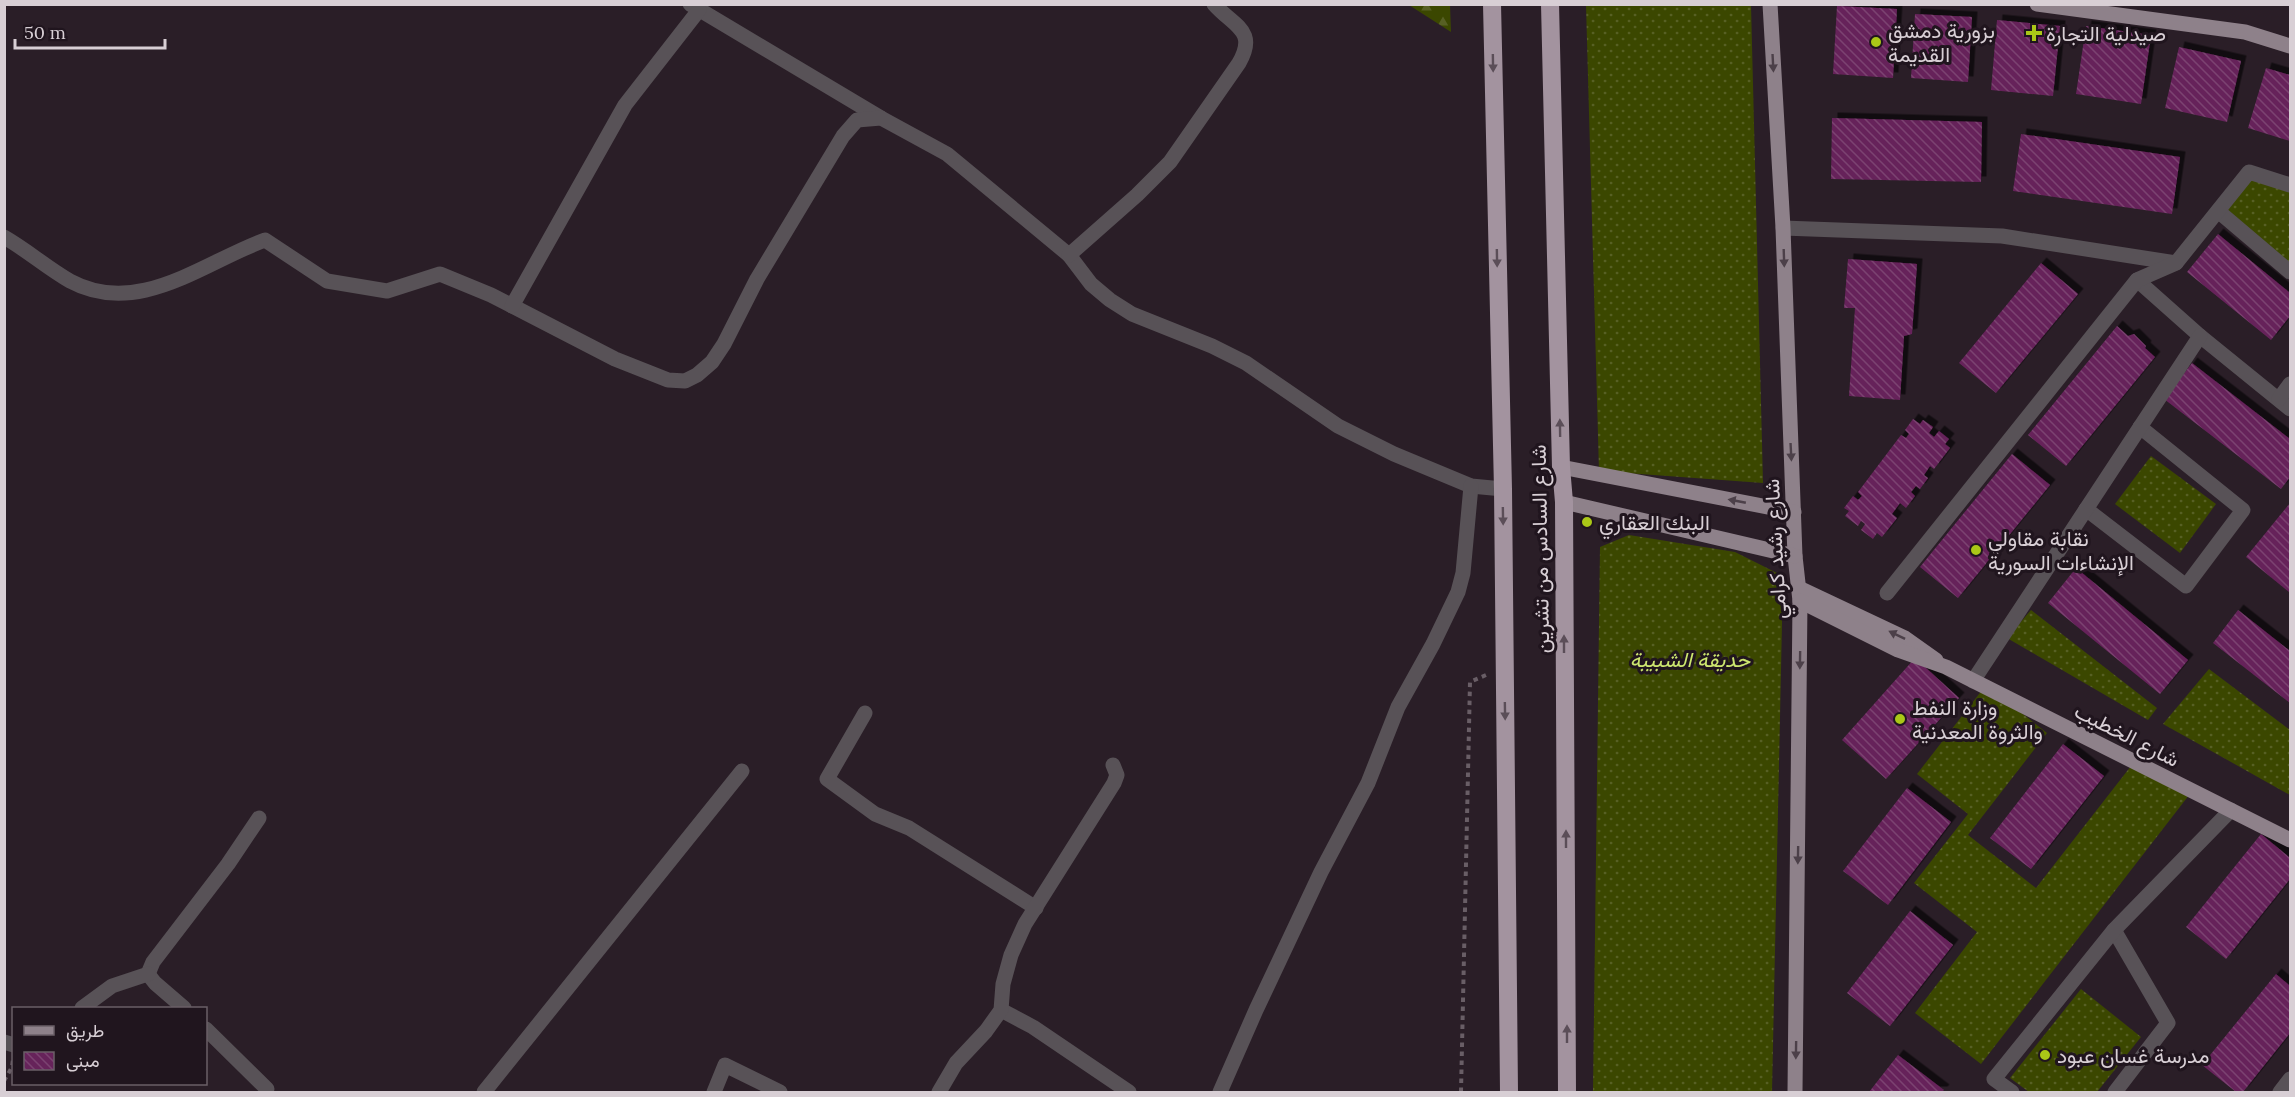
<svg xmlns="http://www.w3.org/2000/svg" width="2295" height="1097" font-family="Lora,Vazirmatn,serif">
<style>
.grass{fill:url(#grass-dots)}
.forest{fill:url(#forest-firs)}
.building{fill:url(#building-back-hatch);filter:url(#shadow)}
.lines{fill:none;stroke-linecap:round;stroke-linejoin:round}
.path{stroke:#695e66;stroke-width:4;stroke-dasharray:4.5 4.5;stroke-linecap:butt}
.minor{stroke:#585257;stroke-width:15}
.major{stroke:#8e818a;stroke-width:15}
.highway{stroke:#a3939f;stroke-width:18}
.oneway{fill:#5b4e58}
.oneway2{fill:#4c4049}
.poi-dot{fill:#aac717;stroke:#20151e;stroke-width:2}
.labels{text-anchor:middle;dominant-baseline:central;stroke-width:6;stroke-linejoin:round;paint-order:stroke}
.poi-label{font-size:21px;fill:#d8cfd5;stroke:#20151e;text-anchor:start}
.street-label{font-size:21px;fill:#d8cfd5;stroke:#20151e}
.park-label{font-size:21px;font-style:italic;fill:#cde76f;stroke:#20151e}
</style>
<defs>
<pattern id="grass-dots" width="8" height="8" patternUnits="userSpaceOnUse" patternTransform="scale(1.5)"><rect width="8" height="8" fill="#3b4700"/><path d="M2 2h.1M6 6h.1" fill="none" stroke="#576024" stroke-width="1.8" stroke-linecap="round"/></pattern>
<pattern id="forest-firs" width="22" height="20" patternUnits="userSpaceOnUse" patternTransform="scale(1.5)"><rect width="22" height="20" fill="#3b4700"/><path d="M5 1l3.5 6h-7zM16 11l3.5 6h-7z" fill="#576024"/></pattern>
<pattern id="building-back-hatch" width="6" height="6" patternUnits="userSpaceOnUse" patternTransform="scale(1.5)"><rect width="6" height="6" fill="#66235a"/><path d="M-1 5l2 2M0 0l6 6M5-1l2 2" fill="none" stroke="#7b4271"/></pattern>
<filter id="shadow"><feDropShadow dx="5.5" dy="-5.5" stdDeviation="0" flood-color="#0009"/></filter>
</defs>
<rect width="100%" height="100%" fill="#2a1e27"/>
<g class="grass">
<path d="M 1586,5 L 1751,5 L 1763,483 L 1599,471 Z"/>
<path d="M 2251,179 L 2290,191 L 2290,265 L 2226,210 Z"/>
<path d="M 2151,456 L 2216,504 L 2180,553 L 2115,504 Z"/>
<path d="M 1629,535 L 1735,552 L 1783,576 L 1772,1092 L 1593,1092 L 1600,547 Z"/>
<path d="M 2031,610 L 2157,708 L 2148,720 L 2007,638 Z"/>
<path d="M 2209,669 L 2290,730 L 2290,795 L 2163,724 Z"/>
<path d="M 1986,685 L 2047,733 L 1968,835 L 2036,888 L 2131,766 L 2193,790 L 1981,1064 L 1915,1013 L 1977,932 L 1914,883 L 1968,814 L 1917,774 Z"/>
<path d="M 2081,989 L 2141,1037 L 2097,1092 L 2029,1092 L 2010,1078 Z"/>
</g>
<path class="forest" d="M 1409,5 L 1450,5 L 1451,32 Z"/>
<g class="building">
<path d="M 1837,6 L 1897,9 L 1893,78 L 1833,74 Z"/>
<path d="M 1915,14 L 1972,17 L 1968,82 L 1911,78 Z"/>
<path d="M 1997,20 L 2060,26 L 2053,96 L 1991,90 Z"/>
<path d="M 2086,26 L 2151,35 L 2141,104 L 2076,94 Z"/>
<path d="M 2179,47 L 2241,61 L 2227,122 L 2165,108 Z"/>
<path d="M 2266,68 L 2290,75 L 2290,141 L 2248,128 Z"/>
<path d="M 1832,118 L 1982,122 L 1981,182 L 1831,179 Z"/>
<path d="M 2021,134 L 2180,157 L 2172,214 L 2013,191 Z"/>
<path d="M 2218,234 L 2290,293 L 2290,316 L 2271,340 L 2187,272 Z"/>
<path d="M 1848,259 L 1917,264 L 1912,334 L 1904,336 L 1900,400 L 1849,396 L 1855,308 L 1844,308 Z"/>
<path d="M 2041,263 L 2078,294 L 1996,393 L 1959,363 Z"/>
<path d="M 2117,326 L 2128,336 L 2134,334 L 2146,346 L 2145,348 L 2155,357 L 2066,466 L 2028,435 Z"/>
<path d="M 2192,363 L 2290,439 L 2290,477 L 2281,489 L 2164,399 Z"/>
<path d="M 1913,419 L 1920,424 L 1923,420 L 1933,427 L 1929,433 L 1934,437 L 1939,431 L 1949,439 L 1945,444 L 1950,448 L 1934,469 L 1930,466 L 1924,475 L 1928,478 L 1920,489 L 1916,486 L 1911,492 L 1915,496 L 1906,508 L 1900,503 L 1892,514 L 1897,518 L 1882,537 L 1877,533 L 1873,539 L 1861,530 L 1865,524 L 1861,521 L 1858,526 L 1845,516 L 1849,511 L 1844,508 L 1853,496 L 1858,500 L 1862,496 L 1858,492 L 1901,435 L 1906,438 L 1909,434 L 1905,430 Z"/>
<path d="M 2012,454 L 2050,485 L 1958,598 L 1920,567 Z"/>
<path d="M 2290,503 L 2290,591 L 2289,592 L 2246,557 Z"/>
<path d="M 2076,568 L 2188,660 L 2160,694 L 2048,603 Z"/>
<path d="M 2238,610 L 2290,651 L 2290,703 L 2213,643 Z"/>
<path d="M 1915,658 L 1959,698 L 1886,779 L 1842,740 Z"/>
<path d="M 2063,744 L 2104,776 L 2031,869 L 1990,838 Z"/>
<path d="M 1907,788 L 1951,822 L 1888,905 L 1843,871 Z"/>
<path d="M 2261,834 L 2290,858 L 2290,879 L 2226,959 L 2186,927 Z"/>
<path d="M 1910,911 L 1953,945 L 1890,1026 L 1847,993 Z"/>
<path d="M 2276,974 L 2290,986 L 2290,1033 L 2243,1092 L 2236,1092 L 2202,1065 Z"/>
<path d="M 1898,1055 L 1944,1090 L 1942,1092 L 1869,1092 Z"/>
</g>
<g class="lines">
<g class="path">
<path d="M 4,1081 L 12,1067 L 13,1059"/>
<path d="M 1461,1092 L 1470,682 L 1486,675"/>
</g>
<g class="minor">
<path d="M 690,4 L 881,118"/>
<path d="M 2218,211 L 2290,272"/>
<path d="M 1783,228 L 2002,236 L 2176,263"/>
<path d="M 4,237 C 27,250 47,268 70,281 C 138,318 204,262 265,240 L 327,281 L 387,291 L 440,274 L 491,295 L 615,359 L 668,380 L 685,381 L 697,375 L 712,362 L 724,344 L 757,279 L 843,136 L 857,120 L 881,118 L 947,154 L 1069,255 L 1091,284 L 1110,300 L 1132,314 L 1212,346 L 1246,363 L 1338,426 L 1394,454 L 1471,486 L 1503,489"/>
<path d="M 1069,255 L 1137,195 L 1170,162 L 1239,63 C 1258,30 1233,26 1214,4"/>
<path d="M 2137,280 L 2200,336 L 2290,409"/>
<path d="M 512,306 L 625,105 L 699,10"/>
<path d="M 2279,399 L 2290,384"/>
<path d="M 2086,509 L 2186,586 L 2243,510 L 2140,427"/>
<path d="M 1887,593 L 2137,280 L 2176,263 L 2249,172 L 2290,185"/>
<path d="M 1973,681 L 2200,336"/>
<path d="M 865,713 L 827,779 L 875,814 L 909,828 L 1036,908"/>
<path d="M 2114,930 L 2168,1023 L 2115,1092"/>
<path d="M 148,974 L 153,962 L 228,864 L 259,818"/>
<path d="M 148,974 L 155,983 L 184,1008"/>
<path d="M 82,1008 L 112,986 L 148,974"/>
<path d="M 1001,1010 L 1033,1027 L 1129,1092"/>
<path d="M 206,1029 L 267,1089"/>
<path d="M 4,1042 L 14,1045"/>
<path d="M 484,1092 L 742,771"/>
<path d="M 714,1092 L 725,1065 L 780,1092"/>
<path d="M 939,1092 L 956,1063 L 986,1031 L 1001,1010 L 1003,984 L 1011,955 L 1025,924 L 1114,783 L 1117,775 L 1113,765"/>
<path d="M 1220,1092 L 1256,1010 L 1321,872 L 1368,783 L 1398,707 L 1433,644 L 1458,592 L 1463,573 L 1471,486"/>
<path d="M 2012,1092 L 1994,1079 L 2114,930 L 2231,810"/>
<path d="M 2280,1092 L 2290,1079"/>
</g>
<g class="major">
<path d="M 1770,4 L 1783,228 L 1795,556 L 1800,601 L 1795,1092"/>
<path d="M 2037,4 L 2245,32 L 2290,46"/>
<path d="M 1561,467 L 1794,512"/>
<path d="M 1564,502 L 1795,556"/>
<path d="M 1799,588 L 1905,638 L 1936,660"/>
<path d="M 1800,601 L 1898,650 L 1946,667 L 2290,840"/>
</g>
<g class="highway">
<path d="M 1492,4 L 1503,489 L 1509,1092"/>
<path d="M 1550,4 L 1561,467 L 1564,502 L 1567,1092"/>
</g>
</g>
<defs><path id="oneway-solid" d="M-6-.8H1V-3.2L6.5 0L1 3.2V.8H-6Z" transform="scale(1.5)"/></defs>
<g class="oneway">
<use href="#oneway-solid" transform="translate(1493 63) rotate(89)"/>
<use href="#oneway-solid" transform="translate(1497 258) rotate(89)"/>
<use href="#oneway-solid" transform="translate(1560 428) rotate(-91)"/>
<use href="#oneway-solid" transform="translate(1503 516) rotate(89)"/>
<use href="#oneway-solid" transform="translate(1564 644) rotate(-90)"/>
<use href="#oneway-solid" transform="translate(1505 711) rotate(89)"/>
<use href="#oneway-solid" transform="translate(1566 839) rotate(-90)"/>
<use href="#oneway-solid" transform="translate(1567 1034) rotate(-90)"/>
</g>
<g class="oneway2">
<use href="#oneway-solid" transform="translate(1773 63) rotate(87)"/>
<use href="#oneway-solid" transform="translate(1784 258) rotate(88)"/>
<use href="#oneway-solid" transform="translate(1791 452) rotate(87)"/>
<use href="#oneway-solid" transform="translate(1737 501) rotate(-169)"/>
<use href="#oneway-solid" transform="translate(1897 635) rotate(-154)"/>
<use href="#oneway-solid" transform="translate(1800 660) rotate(91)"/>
<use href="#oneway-solid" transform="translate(1798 855) rotate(91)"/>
<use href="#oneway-solid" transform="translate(1796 1050) rotate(91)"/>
</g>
<g class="poi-dot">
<path d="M2031 24h6v6h6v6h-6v6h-6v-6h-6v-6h6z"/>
<circle cx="1876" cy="42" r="6"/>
<circle cx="1587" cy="522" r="6"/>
<circle cx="1976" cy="550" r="6"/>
<circle cx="1900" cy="719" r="6"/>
<circle cx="2045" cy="1055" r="6"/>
</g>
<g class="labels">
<g class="poi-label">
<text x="1888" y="30">بزورية دمشق<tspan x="1888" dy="24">القديمة</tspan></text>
<text x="2046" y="33">صيدلية التجارة</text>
<text x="1599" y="522">البنك العقاري</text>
<text x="1988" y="538">نقابة مقاولي<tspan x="1988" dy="24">الإنشاءات السورية</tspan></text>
<text x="1912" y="707">وزارة النفط<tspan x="1912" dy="24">والثروة المعدنية</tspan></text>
<text x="2057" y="1055">مدرسة غسان عبود</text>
</g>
<g class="street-label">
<text transform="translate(1540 549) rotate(-91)">شارع السادس من تشرين</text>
<text transform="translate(1775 549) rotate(-93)">شارع رشيد كرامي</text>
<text transform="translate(2127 735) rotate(27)">شارع الخطيب</text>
</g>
<g class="park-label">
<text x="1690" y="659">حديقة الشبيبة</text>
</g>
</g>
<rect width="2295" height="1097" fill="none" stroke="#d8cfd5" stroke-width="12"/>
<rect x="12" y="1007" width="195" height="78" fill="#20151e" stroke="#6a5f67" stroke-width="1.5"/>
<rect x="24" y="1026" width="30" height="9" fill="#8e818a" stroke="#6a5f67" stroke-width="1.5"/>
<text x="66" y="1037" font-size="18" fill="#d8cfd5">طريق</text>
<rect x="24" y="1052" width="30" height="18" fill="url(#building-back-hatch)" stroke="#6a5f67" stroke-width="1.5"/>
<text x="66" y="1067" font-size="18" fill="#d8cfd5">مبنى</text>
<path d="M15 39v9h150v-9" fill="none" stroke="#d8cfd5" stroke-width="3"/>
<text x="24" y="39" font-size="18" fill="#d8cfd5" stroke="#20151e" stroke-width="4.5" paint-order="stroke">50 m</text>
</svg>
